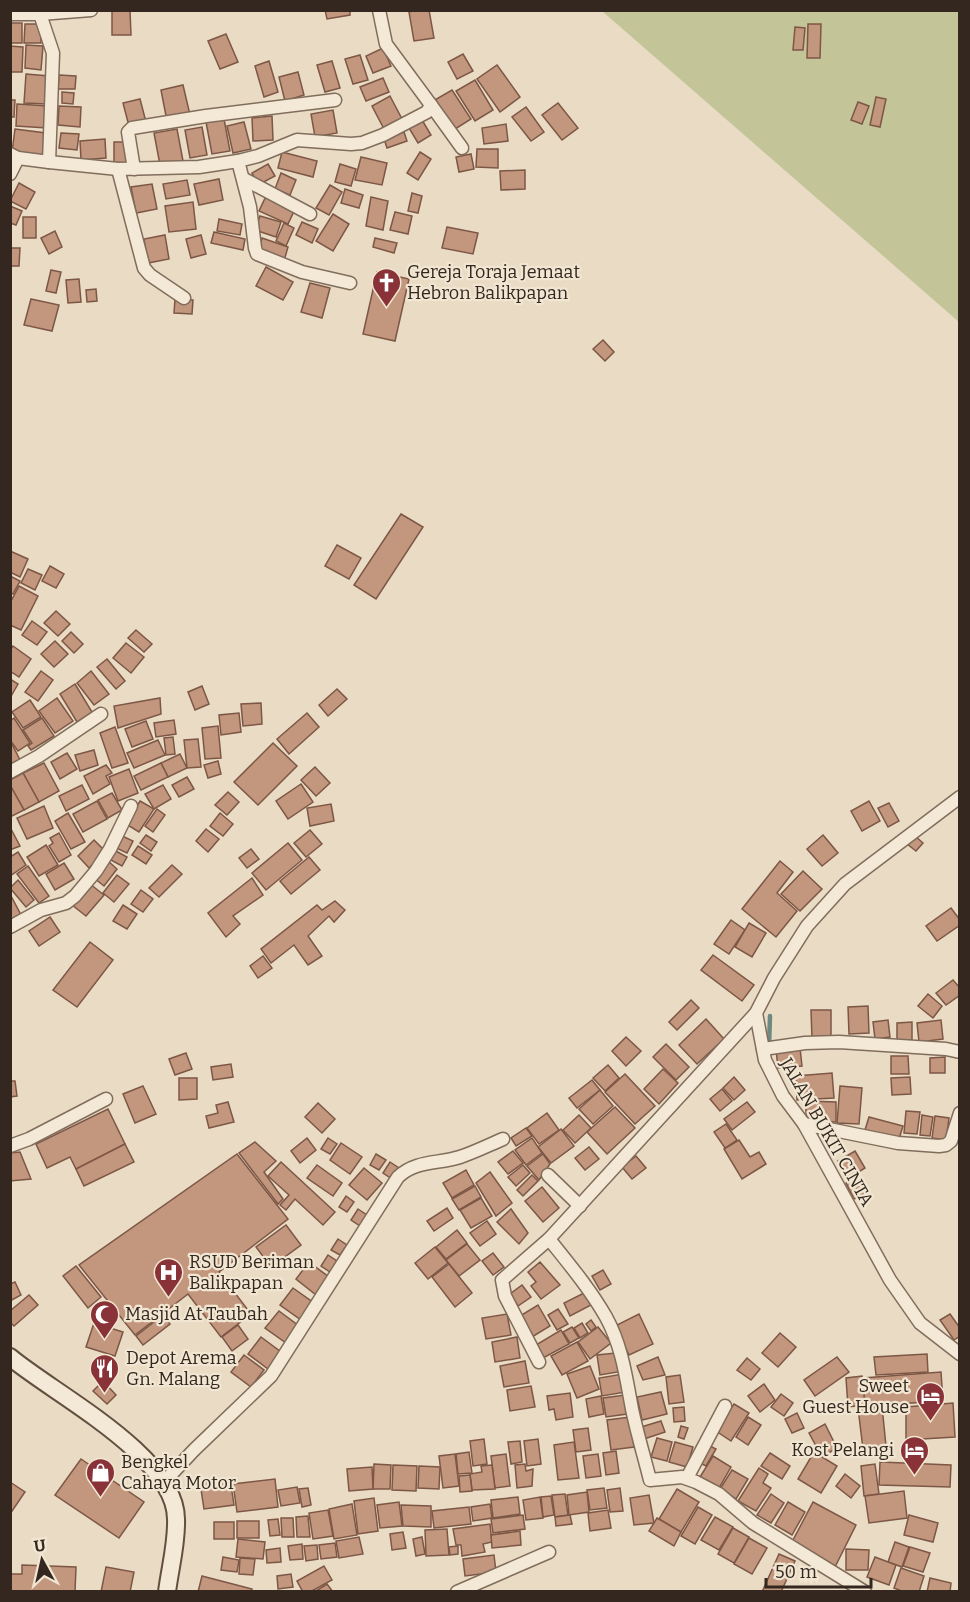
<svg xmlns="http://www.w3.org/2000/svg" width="970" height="1602" font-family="Bitter,serif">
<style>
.green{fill:#c3c599}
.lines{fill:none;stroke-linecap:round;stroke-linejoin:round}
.stream{stroke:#6d8980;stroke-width:4.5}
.building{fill:#c3967e;stroke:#7d5745;stroke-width:1.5}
.street-casing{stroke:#816d5c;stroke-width:15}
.secondary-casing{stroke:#634f3f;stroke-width:20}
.street{stroke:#f4e9d6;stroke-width:12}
.secondary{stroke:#f4e9d6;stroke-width:16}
.labels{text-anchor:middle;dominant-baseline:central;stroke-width:4.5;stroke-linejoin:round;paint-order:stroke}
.poi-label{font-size:18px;fill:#33271f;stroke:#f1e6d2;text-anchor:start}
.street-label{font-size:18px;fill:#33271f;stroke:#f1e6d2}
</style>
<rect width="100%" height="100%" fill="#e9dbc4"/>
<path class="green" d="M 602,11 L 959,11 L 959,322 Z"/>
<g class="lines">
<path class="stream" d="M 769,1047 L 770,1016"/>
</g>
<g class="building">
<path d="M 112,10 L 130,10 L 131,35 L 112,35 Z"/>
<path d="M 325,10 L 350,10 L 350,15 L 327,19 Z"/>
<path d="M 417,10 L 429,10 L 434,38 L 414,41 L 409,12 Z"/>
<rect x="10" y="23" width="12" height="20"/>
<path d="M 25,24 L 41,24 L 41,43 L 24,43 Z"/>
<path d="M 808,24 L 821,24 L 820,58 L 807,58 Z"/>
<path d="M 795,27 L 805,28 L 803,50 L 793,50 Z"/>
<path d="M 226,34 L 238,62 L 220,69 L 208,41 Z"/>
<path d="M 26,45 L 43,46 L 41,70 L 25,68 Z"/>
<path d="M 10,46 L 23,47 L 22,72 L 10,72 Z"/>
<path d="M 383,48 L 391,66 L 373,73 L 366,56 Z"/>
<path d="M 463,54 L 473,71 L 457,79 L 448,62 Z"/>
<path d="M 360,55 L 368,80 L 353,84 L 345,59 Z"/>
<path d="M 269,61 L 278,92 L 264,97 L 255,66 Z"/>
<path d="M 332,61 L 340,88 L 325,92 L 317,65 Z"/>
<path d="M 497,65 L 520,97 L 500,112 L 477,79 Z"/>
<path d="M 298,72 L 304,95 L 285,101 L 279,77 Z"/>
<path d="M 26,74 L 49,76 L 47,104 L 24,103 Z"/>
<path d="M 59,75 L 76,76 L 75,89 L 58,89 Z"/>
<path d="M 383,78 L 389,92 L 366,101 L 360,87 Z"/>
<path d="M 475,80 L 493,110 L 475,121 L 456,91 Z"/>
<path d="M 183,85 L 190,115 L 167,121 L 161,90 Z"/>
<path d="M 452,90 L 471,119 L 452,131 L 433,101 Z"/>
<path d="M 62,92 L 74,93 L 73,104 L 62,103 Z"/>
<path d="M 390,96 L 402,119 L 384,129 L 372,106 Z"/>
<path d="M 876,97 L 886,99 L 880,127 L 870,125 Z"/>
<path d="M 140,99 L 146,122 L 129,126 L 123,103 Z"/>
<path d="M 10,100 L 15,100 L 14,117 L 10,117 Z"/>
<path d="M 858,102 L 869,106 L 862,124 L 851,120 Z"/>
<path d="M 558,103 L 578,128 L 562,140 L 542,115 Z"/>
<path d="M 17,104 L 48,106 L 47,128 L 16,126 Z"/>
<path d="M 59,106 L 81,107 L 80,127 L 58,125 Z"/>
<path d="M 526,107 L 544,132 L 531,141 L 512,117 Z"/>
<path d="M 333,110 L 337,133 L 315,137 L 311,114 Z"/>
<path d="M 272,116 L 273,140 L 253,141 L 252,118 Z"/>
<path d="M 224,119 L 230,151 L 212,154 L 206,122 Z"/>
<path d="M 422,120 L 431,135 L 418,143 L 409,128 Z"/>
<path d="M 244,122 L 251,149 L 233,153 L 227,126 Z"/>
<path d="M 506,124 L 508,141 L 484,144 L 482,128 Z"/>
<path d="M 202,127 L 207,155 L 190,158 L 185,130 Z"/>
<path d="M 15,129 L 46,133 L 44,155 L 12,152 Z"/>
<path d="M 177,129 L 183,161 L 160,165 L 154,133 Z"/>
<path d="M 404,132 L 407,141 L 387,148 L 384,139 Z"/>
<path d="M 61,133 L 79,134 L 77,150 L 59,148 Z"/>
<path d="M 105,139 L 106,158 L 81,160 L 80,141 Z"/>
<path d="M 114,142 L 126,142 L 127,165 L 114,165 Z"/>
<path d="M 477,149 L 498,149 L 498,168 L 476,167 Z"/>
<path d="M 282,152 L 317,161 L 313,177 L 278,168 Z"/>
<path d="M 420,152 L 431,159 L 418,180 L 407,173 Z"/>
<path d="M 471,154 L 474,169 L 459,172 L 456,157 Z"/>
<path d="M 361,157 L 387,163 L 382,185 L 355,180 Z"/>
<path d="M 268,164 L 275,176 L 258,185 L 252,173 Z"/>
<path d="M 340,164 L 356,169 L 351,186 L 335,182 Z"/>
<path d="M 525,170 L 525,189 L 501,190 L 500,171 Z"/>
<path d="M 281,173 L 296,180 L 290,195 L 275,189 Z"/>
<path d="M 219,179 L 223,200 L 199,205 L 194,184 Z"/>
<path d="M 187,180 L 190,195 L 166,199 L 163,184 Z"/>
<path d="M 19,183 L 35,192 L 26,209 L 10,201 Z"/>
<path d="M 152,184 L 157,209 L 136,213 L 131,187 Z"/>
<path d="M 330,185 L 342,192 L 329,215 L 316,208 Z"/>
<path d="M 345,189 L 363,195 L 359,208 L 341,203 Z"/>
<path d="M 412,193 L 422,196 L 418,213 L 408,211 Z"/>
<path d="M 267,194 L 296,207 L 288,224 L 259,211 Z"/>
<path d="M 371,197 L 388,201 L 383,230 L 366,226 Z"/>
<path d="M 193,202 L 196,229 L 169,232 L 165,206 Z"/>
<path d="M 10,206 L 22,211 L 16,225 L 10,223 Z"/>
<path d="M 395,212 L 412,216 L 408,234 L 390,230 Z"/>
<path d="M 333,214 L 349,224 L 333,251 L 316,241 Z"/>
<path d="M 260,216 L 281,222 L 276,237 L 255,230 Z"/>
<rect x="23" y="217" width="13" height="21"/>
<path d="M 219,219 L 242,224 L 240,235 L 217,231 Z"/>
<path d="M 302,222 L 318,229 L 312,243 L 296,235 Z"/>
<path d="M 284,223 L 294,228 L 286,246 L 276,241 Z"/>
<path d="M 447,227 L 478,233 L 473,254 L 442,248 Z"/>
<path d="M 55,231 L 62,247 L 49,254 L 41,238 Z"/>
<path d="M 214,232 L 245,239 L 243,250 L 211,243 Z"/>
<path d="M 165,235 L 169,259 L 148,263 L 144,239 Z"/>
<path d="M 201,235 L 206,254 L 191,258 L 186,239 Z"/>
<path d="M 262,238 L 288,247 L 284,261 L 258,252 Z"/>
<path d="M 375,238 L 397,243 L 394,253 L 373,247 Z"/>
<path d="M 10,248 L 20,248 L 19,266 L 10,266 Z"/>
<path d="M 266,267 L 293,282 L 283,300 L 256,286 Z"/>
<path d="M 51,270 L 61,272 L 56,293 L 46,291 Z"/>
<path d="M 377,272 L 409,279 L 395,341 L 363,334 Z"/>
<path d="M 79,279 L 81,302 L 68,303 L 66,280 Z"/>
<path d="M 310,283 L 330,288 L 322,318 L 301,312 Z"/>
<path d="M 96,289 L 97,301 L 87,302 L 86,290 Z"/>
<path d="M 31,299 L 59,305 L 52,331 L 24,325 Z"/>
<path d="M 175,299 L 193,300 L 192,314 L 174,313 Z"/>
<path d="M 603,340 L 614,352 L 605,361 L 593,349 Z"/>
<path d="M 401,514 L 423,527 L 376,599 L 354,585 Z"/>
<path d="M 337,545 L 361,558 L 349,579 L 325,566 Z"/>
<path d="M 10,551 L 28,559 L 20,577 L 10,572 Z"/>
<path d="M 50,566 L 64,574 L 56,588 L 42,581 Z"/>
<path d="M 28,569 L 42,575 L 35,590 L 21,583 Z"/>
<path d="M 10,576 L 20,581 L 13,594 L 10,592 Z"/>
<path d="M 19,586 L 38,596 L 21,630 L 10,625 L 10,603 Z"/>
<path d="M 56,611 L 70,624 L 58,636 L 44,623 Z"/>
<path d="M 32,621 L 47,632 L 37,645 L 22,635 Z"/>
<path d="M 136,630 L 152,644 L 144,652 L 128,638 Z"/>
<path d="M 71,632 L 83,644 L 74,653 L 62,641 Z"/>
<path d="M 55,641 L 68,654 L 54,667 L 41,654 Z"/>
<path d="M 126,643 L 144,657 L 131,673 L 113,658 Z"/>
<path d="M 13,646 L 31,659 L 19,677 L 10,671 L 10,650 Z"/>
<path d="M 107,659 L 125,681 L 116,689 L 97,667 Z"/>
<path d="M 41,671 L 53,680 L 38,701 L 25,692 Z"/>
<path d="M 91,671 L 109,694 L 94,705 L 77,683 Z"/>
<path d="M 10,679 L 18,684 L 10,698 Z"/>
<path d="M 75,684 L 92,712 L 77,722 L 60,694 Z"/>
<path d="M 202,686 L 209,704 L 195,710 L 188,692 Z"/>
<path d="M 337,689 L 347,699 L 328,716 L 319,705 Z"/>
<path d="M 57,698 L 73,721 L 55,733 L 39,711 Z"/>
<path d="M 160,698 L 161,714 L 118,728 L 114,706 Z"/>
<path d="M 30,700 L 41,717 L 23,728 L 12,712 Z"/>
<path d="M 261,703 L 262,724 L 243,726 L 241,704 Z"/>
<path d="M 239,713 L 241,732 L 221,735 L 219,715 Z"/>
<path d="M 307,713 L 319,727 L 289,754 L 277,739 Z"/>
<path d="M 14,718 L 30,743 L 18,751 L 10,740 L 10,721 Z"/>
<path d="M 42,718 L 54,736 L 31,750 L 28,746 L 32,743 L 23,730 Z"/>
<path d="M 174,720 L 176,734 L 156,737 L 154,723 Z"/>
<path d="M 146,721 L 153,739 L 132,747 L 125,729 Z"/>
<path d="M 218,726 L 221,758 L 205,759 L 202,728 Z"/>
<path d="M 115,727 L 128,763 L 112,768 L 100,733 Z"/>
<path d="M 173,737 L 175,754 L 166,755 L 164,738 Z"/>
<path d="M 198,739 L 201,767 L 187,768 L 184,740 Z"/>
<path d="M 158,740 L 165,755 L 134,768 L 127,753 Z"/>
<path d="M 11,742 L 21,762 L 10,768 L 10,743 Z"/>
<path d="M 273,743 L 297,766 L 258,805 L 234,782 Z"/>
<path d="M 94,750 L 98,765 L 80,771 L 75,755 Z"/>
<path d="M 67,753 L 77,769 L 60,779 L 51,762 Z"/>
<path d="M 180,754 L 187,768 L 168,777 L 161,763 Z"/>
<path d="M 218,761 L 221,774 L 208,778 L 204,765 Z"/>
<path d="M 44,763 L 59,791 L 39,802 L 23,773 Z"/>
<path d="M 161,763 L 168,777 L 141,790 L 134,776 Z"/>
<path d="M 106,765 L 112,773 L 106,776 L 110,784 L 93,794 L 84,776 Z"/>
<path d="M 315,767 L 330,783 L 316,796 L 301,780 Z"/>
<path d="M 129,769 L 138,793 L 118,801 L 109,777 Z"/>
<path d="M 23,773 L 39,802 L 24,810 L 10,785 L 10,780 Z"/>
<path d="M 187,777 L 194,789 L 179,797 L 172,785 Z"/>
<path d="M 301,784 L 313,802 L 288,819 L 276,801 Z"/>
<path d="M 10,785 L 24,810 L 10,817 Z"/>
<path d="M 82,785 L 89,799 L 66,811 L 59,796 Z"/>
<path d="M 163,785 L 171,799 L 154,809 L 145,794 Z"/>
<path d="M 228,792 L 239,802 L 227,815 L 215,805 Z"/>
<path d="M 112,793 L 122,810 L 108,818 L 98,800 Z"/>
<path d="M 97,801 L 107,819 L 83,832 L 73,814 Z"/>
<path d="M 140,801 L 154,809 L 139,832 L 126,824 Z"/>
<path d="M 869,801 L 880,821 L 862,831 L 851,811 Z"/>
<path d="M 889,803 L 899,821 L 888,827 L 878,808 Z"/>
<path d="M 331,804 L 334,821 L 310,826 L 307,808 Z"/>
<path d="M 44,806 L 53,828 L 27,839 L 17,818 Z"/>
<path d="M 157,809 L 165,815 L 153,832 L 145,826 Z"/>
<path d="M 68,813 L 85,842 L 71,849 L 55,821 Z"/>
<path d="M 220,813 L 233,824 L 223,836 L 210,826 Z"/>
<path d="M 10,827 L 20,846 L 10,850 Z"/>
<path d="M 206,829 L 219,839 L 208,852 L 196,841 Z"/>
<path d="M 310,830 L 322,844 L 306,857 L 294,843 Z"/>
<path d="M 59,833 L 71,855 L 59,862 L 49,846 L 53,843 L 50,838 Z"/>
<path d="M 120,835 L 133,841 L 127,853 L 114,847 Z"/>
<path d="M 146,835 L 157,842 L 151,851 L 140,843 Z"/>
<path d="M 823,835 L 838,853 L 822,866 L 807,849 Z"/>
<path d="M 915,836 L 923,843 L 916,851 L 907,844 Z"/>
<path d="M 94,840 L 106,852 L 89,868 L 78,856 Z"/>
<path d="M 288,843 L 302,860 L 266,890 L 252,873 Z"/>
<path d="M 46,845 L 58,865 L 39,876 L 27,857 Z"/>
<path d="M 138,846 L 152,855 L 146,864 L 132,855 Z"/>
<path d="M 251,849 L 259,859 L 247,868 L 239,858 Z"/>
<path d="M 114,850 L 127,857 L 122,866 L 109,859 Z"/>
<path d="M 18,852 L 26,865 L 10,876 L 10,857 Z"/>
<path d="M 309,857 L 320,870 L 291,894 L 280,881 Z"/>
<path d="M 108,861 L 117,869 L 104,886 L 94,878 Z"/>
<path d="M 780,861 L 793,872 L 777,893 L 797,911 L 776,937 L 742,909 Z"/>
<path d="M 64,863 L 74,879 L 55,890 L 46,874 Z"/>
<path d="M 172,865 L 182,874 L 159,897 L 149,888 Z"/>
<path d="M 28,866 L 49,896 L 39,903 L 17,874 Z"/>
<path d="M 803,871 L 822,889 L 800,911 L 781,894 Z"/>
<path d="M 117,875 L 129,884 L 114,902 L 103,893 Z"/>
<path d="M 252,878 L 263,895 L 233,916 L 240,924 L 226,937 L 208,913 Z"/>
<path d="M 18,880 L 34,900 L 26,907 L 10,888 Z"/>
<path d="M 90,884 L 104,895 L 86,916 L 72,905 Z"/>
<path d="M 141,890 L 153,899 L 143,912 L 131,904 Z"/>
<path d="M 10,894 L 21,915 L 10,920 Z"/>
<path d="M 335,901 L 345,910 L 334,922 L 329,916 L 308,936 L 322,956 L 308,965 L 294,945 L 271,963 L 261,949 L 317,905 L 322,910 Z"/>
<path d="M 123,905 L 137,914 L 127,929 L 113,921 Z"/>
<path d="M 951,908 L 960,920 L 960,925 L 937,941 L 926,926 Z"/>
<path d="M 50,917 L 60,932 L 39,946 L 29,931 Z"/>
<path d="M 731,920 L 745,930 L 729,954 L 714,944 Z"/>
<path d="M 749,923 L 766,933 L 752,957 L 735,947 Z"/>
<path d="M 90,942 L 113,960 L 77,1007 L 53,990 Z"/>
<path d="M 713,955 L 754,985 L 742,1001 L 701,970 Z"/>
<path d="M 263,956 L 272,968 L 258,978 L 250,966 Z"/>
<path d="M 953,980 L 960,988 L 960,995 L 946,1005 L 936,993 Z"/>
<path d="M 928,994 L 942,1006 L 933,1018 L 918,1006 Z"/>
<path d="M 691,1000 L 699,1008 L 677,1030 L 669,1022 Z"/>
<path d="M 868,1006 L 869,1033 L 849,1034 L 848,1007 Z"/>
<path d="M 811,1010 L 831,1010 L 831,1039 L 812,1039 Z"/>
<path d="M 706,1019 L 724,1039 L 697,1064 L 679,1045 Z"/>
<path d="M 888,1020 L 890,1037 L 875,1039 L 873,1022 Z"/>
<path d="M 941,1020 L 943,1039 L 919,1042 L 917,1023 Z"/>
<path d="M 912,1022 L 912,1040 L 897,1040 L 897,1023 Z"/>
<path d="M 626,1037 L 641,1051 L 626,1066 L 612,1051 Z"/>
<path d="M 666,1044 L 689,1067 L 676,1080 L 653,1057 Z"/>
<path d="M 800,1048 L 802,1066 L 778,1068 L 776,1049 Z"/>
<path d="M 186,1053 L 192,1069 L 175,1075 L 169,1059 Z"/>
<path d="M 891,1056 L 908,1056 L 909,1074 L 891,1074 Z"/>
<path d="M 945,1057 L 945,1073 L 930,1073 L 930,1058 Z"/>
<path d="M 231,1064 L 233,1077 L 213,1080 L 211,1067 Z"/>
<path d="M 608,1065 L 619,1078 L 605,1091 L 593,1078 Z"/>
<path d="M 663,1069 L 678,1083 L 659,1104 L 644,1089 Z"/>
<path d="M 832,1073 L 834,1098 L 797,1100 L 796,1076 Z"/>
<path d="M 625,1074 L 655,1106 L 635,1124 L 605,1092 Z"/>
<path d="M 734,1077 L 745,1090 L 734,1100 L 723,1088 Z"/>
<path d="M 910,1077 L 911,1094 L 892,1095 L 891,1078 Z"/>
<path d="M 179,1078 L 197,1078 L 197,1099 L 179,1100 Z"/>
<path d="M 592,1080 L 600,1090 L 577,1108 L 569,1098 Z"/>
<path d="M 10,1081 L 15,1081 L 17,1096 L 10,1097 Z"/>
<path d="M 143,1086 L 156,1114 L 135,1123 L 123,1094 Z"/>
<path d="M 840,1086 L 862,1088 L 859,1124 L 837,1123 Z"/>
<path d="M 722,1089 L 732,1101 L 720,1111 L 710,1099 Z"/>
<path d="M 600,1090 L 613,1106 L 593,1124 L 579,1109 Z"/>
<path d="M 806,1101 L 836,1102 L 836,1122 L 806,1121 Z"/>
<path d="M 228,1102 L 234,1122 L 209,1128 L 206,1116 L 218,1113 L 216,1105 Z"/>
<path d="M 747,1102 L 755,1112 L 732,1130 L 724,1119 Z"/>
<path d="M 318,1103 L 335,1119 L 322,1133 L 305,1117 Z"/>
<path d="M 615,1107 L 635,1128 L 607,1154 L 587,1132 Z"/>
<path d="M 108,1109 L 125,1144 L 76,1169 L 70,1157 L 47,1168 L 36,1144 Z"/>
<path d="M 906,1111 L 920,1112 L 917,1134 L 904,1133 Z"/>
<path d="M 547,1113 L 559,1130 L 539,1144 L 527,1128 Z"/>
<path d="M 579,1115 L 591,1128 L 575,1143 L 563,1130 Z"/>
<path d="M 922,1115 L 933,1117 L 930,1136 L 920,1135 Z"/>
<path d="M 935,1116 L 949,1118 L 946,1140 L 932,1138 Z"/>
<path d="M 869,1117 L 903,1126 L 899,1139 L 865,1130 Z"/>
<path d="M 726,1124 L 737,1140 L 725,1148 L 714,1132 Z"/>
<path d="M 526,1128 L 532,1136 L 516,1146 L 511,1138 Z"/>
<path d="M 561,1129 L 574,1146 L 551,1163 L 538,1147 Z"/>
<path d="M 307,1138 L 316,1150 L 300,1163 L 291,1151 Z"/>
<path d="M 328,1138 L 337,1144 L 330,1154 L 321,1149 Z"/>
<path d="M 532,1138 L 542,1153 L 526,1165 L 515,1150 Z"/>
<path d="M 739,1140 L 750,1157 L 759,1152 L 766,1164 L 742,1179 L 724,1149 Z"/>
<path d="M 255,1142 L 276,1161 L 264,1172 L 283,1199 L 278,1204 L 239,1153 Z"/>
<path d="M 341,1143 L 362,1157 L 350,1174 L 330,1160 Z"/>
<path d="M 125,1144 L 134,1162 L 84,1186 L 76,1169 Z"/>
<path d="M 589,1147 L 599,1159 L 585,1170 L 575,1158 Z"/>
<path d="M 513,1151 L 523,1163 L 508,1174 L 498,1162 Z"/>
<path d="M 855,1151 L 865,1168 L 849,1178 L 838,1161 Z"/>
<path d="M 20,1152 L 31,1179 L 10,1181 L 10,1153 Z"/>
<path d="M 237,1154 L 288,1219 L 219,1272 L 251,1314 L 221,1337 L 188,1294 L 135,1335 L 79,1265 Z"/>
<path d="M 376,1154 L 386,1160 L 379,1170 L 370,1165 Z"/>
<path d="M 543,1154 L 550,1164 L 539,1180 L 527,1166 Z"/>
<path d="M 636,1156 L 646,1168 L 632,1179 L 622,1167 Z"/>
<path d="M 281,1162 L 335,1212 L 323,1225 L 295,1199 L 286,1210 L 280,1205 L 289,1195 L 268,1176 Z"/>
<path d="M 390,1162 L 399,1168 L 392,1179 L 383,1173 Z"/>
<path d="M 317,1165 L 342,1183 L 333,1196 L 307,1178 Z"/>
<path d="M 523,1165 L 530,1173 L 516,1186 L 508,1177 Z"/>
<path d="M 364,1168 L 382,1183 L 367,1200 L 349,1185 Z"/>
<path d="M 466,1170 L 474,1185 L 452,1198 L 443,1183 Z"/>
<path d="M 490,1172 L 512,1203 L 496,1216 L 476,1183 Z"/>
<path d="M 532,1175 L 538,1181 L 523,1196 L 517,1190 Z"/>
<path d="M 859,1177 L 867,1193 L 854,1199 L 846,1183 Z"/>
<path d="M 475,1186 L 481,1197 L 459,1210 L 452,1199 Z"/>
<path d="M 542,1187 L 559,1208 L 543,1222 L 525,1201 Z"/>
<path d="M 346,1196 L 354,1202 L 347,1212 L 339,1207 Z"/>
<path d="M 481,1198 L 492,1216 L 471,1228 L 460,1210 Z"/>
<path d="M 447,1208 L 453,1218 L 434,1231 L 427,1221 Z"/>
<path d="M 358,1209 L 367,1215 L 360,1226 L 351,1220 Z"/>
<path d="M 511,1209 L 528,1233 L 519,1244 L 497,1222 Z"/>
<path d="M 487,1221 L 496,1234 L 480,1246 L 470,1233 Z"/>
<path d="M 286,1225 L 301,1245 L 271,1267 L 256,1247 Z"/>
<path d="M 457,1230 L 467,1243 L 446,1259 L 436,1247 Z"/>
<path d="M 338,1239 L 347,1245 L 340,1255 L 331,1250 Z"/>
<path d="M 467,1244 L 480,1260 L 459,1276 L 446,1260 Z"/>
<path d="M 435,1247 L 448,1263 L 428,1279 L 415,1263 Z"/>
<path d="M 493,1253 L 504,1267 L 493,1275 L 482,1261 Z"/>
<path d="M 328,1255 L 337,1261 L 330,1272 L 321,1266 Z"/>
<path d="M 309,1262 L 329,1277 L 316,1295 L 296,1279 Z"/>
<path d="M 540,1262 L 560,1285 L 541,1299 L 531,1286 L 536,1282 L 528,1272 Z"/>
<path d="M 449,1264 L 472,1293 L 455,1307 L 432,1277 Z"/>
<path d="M 76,1266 L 101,1297 L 88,1308 L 63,1276 Z"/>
<path d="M 603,1270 L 611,1284 L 600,1290 L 592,1276 Z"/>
<path d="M 15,1282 L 21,1295 L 10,1301 L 10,1284 Z"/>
<path d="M 522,1285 L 531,1297 L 518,1306 L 510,1294 Z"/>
<path d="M 293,1288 L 314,1303 L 301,1320 L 280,1305 Z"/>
<path d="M 586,1292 L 593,1304 L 570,1316 L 564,1303 Z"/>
<path d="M 29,1295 L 38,1305 L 14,1326 L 10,1322 L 10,1311 Z"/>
<path d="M 538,1305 L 550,1326 L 532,1337 L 520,1316 Z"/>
<path d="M 558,1309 L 568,1324 L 557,1330 L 548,1315 Z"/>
<path d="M 279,1311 L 299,1326 L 286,1343 L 265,1328 Z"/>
<path d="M 507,1314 L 511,1335 L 486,1339 L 482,1318 Z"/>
<path d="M 639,1314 L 653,1344 L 629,1355 L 615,1326 Z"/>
<path d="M 950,1314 L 960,1328 L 960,1336 L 954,1340 L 940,1320 Z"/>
<path d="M 163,1315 L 170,1324 L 143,1345 L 136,1336 Z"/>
<path d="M 591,1320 L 596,1327 L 591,1331 L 586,1324 Z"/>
<path d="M 94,1323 L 123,1332 L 115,1356 L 86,1347 Z"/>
<path d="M 582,1323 L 588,1333 L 580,1338 L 574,1328 Z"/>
<path d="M 238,1325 L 248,1339 L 232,1351 L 222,1337 Z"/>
<path d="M 572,1327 L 579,1338 L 570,1343 L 563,1332 Z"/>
<path d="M 598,1327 L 611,1343 L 590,1359 L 578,1342 Z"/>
<path d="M 561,1330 L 569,1344 L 543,1358 L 536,1345 Z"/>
<path d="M 780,1333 L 796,1347 L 778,1367 L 762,1353 Z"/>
<path d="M 261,1337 L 281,1352 L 268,1369 L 248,1354 Z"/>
<path d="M 517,1337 L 520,1358 L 495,1362 L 492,1342 Z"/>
<path d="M 577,1342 L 588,1361 L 562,1375 L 551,1356 Z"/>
<path d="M 616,1353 L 618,1372 L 600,1375 L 597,1355 Z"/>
<path d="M 927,1354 L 928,1372 L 876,1375 L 874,1357 Z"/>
<path d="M 244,1355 L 264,1370 L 251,1387 L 231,1372 Z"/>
<path d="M 658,1357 L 665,1375 L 643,1380 L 637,1366 Z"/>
<path d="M 837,1357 L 849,1372 L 815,1396 L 804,1380 Z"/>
<path d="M 747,1358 L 760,1369 L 751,1380 L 737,1370 Z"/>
<path d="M 525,1361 L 529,1383 L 504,1387 L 500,1366 Z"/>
<path d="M 590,1366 L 599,1389 L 577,1398 L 567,1374 Z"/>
<path d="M 941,1372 L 943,1401 L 865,1406 L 863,1378 Z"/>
<path d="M 623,1374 L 626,1392 L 602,1396 L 599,1378 Z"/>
<path d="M 680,1375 L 684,1402 L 669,1404 L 666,1377 Z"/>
<path d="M 862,1376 L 865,1405 L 848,1407 L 846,1378 Z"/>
<path d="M 103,1381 L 116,1395 L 107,1404 L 93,1391 Z"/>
<path d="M 764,1384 L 775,1400 L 760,1412 L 748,1396 Z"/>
<path d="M 531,1386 L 535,1407 L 510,1411 L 507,1390 Z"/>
<path d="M 661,1392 L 667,1414 L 642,1420 L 637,1397 Z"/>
<path d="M 570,1393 L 573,1417 L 556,1420 L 554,1409 L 549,1410 L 547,1396 Z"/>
<path d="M 781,1394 L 793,1403 L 784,1416 L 771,1407 Z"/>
<path d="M 625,1395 L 627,1414 L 606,1417 L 603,1398 Z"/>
<path d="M 601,1396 L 604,1414 L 589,1417 L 586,1399 Z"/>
<path d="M 953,1403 L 955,1437 L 906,1440 L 906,1407 Z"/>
<path d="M 734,1404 L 749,1413 L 731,1441 L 716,1431 Z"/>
<path d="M 882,1406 L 886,1446 L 863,1449 L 858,1408 Z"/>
<path d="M 684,1407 L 685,1421 L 674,1422 L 673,1408 Z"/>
<path d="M 797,1413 L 804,1428 L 792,1433 L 785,1419 Z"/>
<path d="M 630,1417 L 634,1447 L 611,1450 L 607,1420 Z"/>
<path d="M 748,1417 L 761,1425 L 748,1445 L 736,1437 Z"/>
<path d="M 661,1421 L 665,1432 L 644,1439 L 641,1427 Z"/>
<path d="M 825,1424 L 837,1448 L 822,1457 L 809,1433 Z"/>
<path d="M 681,1426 L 688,1428 L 684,1439 L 678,1437 Z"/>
<path d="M 588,1428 L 591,1450 L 576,1452 L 573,1430 Z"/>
<path d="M 657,1438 L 672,1442 L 667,1461 L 651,1457 Z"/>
<path d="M 484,1439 L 487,1464 L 473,1466 L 470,1441 Z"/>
<path d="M 538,1439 L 541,1464 L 527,1466 L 524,1441 Z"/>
<path d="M 520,1441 L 522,1462 L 511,1464 L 508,1442 Z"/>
<path d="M 574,1442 L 579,1478 L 558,1480 L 554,1445 Z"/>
<path d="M 675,1442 L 693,1447 L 687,1467 L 669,1462 Z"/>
<path d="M 706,1444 L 716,1449 L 706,1466 L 696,1461 Z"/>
<path d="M 616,1451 L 619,1473 L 606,1475 L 603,1453 Z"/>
<path d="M 469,1452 L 472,1473 L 458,1474 L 456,1454 Z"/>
<path d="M 814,1452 L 837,1466 L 821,1493 L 798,1479 Z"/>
<path d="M 770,1453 L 790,1466 L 782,1479 L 761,1466 Z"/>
<path d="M 455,1454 L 459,1486 L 443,1488 L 439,1456 Z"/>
<path d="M 506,1454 L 510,1486 L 495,1488 L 491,1456 Z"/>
<path d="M 598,1454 L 601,1476 L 586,1478 L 583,1456 Z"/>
<path d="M 713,1456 L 731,1467 L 719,1488 L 700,1477 Z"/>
<path d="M 81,1459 L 144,1502 L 119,1538 L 55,1495 Z"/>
<path d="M 880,1462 L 951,1465 L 950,1487 L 879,1485 Z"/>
<path d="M 374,1464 L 391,1465 L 390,1489 L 373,1489 Z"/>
<path d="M 525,1464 L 526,1471 L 533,1469 L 532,1486 L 517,1488 L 515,1465 Z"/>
<path d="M 875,1464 L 879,1494 L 864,1496 L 861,1466 Z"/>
<path d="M 393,1465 L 417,1466 L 416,1491 L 392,1490 Z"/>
<path d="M 492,1465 L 495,1489 L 472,1490 L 470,1474 L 482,1472 L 481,1466 Z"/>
<path d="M 419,1466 L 440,1467 L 439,1489 L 418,1488 Z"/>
<path d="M 372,1467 L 373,1489 L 349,1491 L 347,1469 Z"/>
<path d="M 759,1468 L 768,1474 L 763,1483 L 771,1488 L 756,1511 L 738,1501 Z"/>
<path d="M 732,1470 L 748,1479 L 736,1499 L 720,1489 Z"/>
<path d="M 845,1474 L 860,1486 L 851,1498 L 836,1486 Z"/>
<path d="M 470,1475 L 472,1491 L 460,1492 L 459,1476 Z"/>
<path d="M 230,1479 L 234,1505 L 204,1509 L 200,1483 Z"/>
<path d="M 275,1479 L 278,1507 L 237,1512 L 233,1484 Z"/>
<path d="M 10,1482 L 25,1492 L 10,1514 Z"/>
<path d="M 297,1487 L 300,1503 L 281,1506 L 278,1490 Z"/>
<path d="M 308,1488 L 311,1505 L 302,1507 L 299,1489 Z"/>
<path d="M 604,1488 L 607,1508 L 590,1510 L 587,1490 Z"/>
<path d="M 620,1488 L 623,1511 L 610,1512 L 607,1490 Z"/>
<path d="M 677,1489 L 699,1502 L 681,1532 L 659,1519 Z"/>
<path d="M 904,1491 L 907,1518 L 869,1523 L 865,1496 Z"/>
<path d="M 587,1492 L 589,1512 L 569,1515 L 567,1495 Z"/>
<path d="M 565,1494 L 568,1515 L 555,1517 L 552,1495 Z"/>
<path d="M 771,1494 L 784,1503 L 771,1523 L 757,1515 Z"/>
<path d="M 649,1495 L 654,1523 L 634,1525 L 630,1498 Z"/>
<path d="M 551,1496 L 554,1515 L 543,1517 L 541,1497 Z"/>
<path d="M 518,1497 L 520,1514 L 493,1518 L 491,1500 Z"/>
<path d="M 540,1497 L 543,1518 L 526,1520 L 523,1500 Z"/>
<path d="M 374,1498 L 378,1531 L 358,1534 L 354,1501 Z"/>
<path d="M 399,1502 L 402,1526 L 380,1528 L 377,1505 Z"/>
<path d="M 788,1502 L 805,1512 L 792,1535 L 775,1525 Z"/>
<path d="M 813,1502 L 856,1525 L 835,1567 L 792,1542 Z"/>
<path d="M 352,1504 L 357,1535 L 334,1539 L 329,1509 Z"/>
<path d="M 490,1504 L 492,1518 L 473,1521 L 471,1507 Z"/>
<path d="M 401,1505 L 431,1506 L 431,1527 L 403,1526 Z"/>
<path d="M 469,1507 L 471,1524 L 434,1528 L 432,1511 Z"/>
<path d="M 698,1507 L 712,1515 L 695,1544 L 681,1536 Z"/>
<path d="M 328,1510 L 333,1536 L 313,1539 L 309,1513 Z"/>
<path d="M 608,1510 L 611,1528 L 590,1531 L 588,1513 Z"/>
<path d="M 523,1515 L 525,1529 L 493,1533 L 491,1519 Z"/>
<path d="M 570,1515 L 572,1524 L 556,1526 L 555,1517 Z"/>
<path d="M 909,1515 L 938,1523 L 933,1542 L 904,1535 Z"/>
<path d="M 308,1516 L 310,1537 L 297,1537 L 296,1517 Z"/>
<path d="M 715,1517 L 733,1527 L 719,1550 L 701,1540 Z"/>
<path d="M 281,1518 L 293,1518 L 294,1537 L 282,1537 Z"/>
<path d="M 657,1518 L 681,1532 L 674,1546 L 649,1531 Z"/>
<path d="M 278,1519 L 280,1535 L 270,1536 L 268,1520 Z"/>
<rect x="237" y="1521" width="22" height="17"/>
<rect x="214" y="1522" width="20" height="17"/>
<path d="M 490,1524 L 492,1542 L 483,1544 L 485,1552 L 462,1556 L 461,1545 L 456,1545 L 453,1529 Z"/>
<path d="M 733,1528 L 749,1537 L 734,1563 L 718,1554 Z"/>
<path d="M 447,1529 L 449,1555 L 426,1556 L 425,1530 Z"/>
<path d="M 520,1531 L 521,1545 L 492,1548 L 491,1535 Z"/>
<path d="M 403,1532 L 406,1548 L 392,1550 L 390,1534 Z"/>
<path d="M 359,1537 L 363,1554 L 339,1558 L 336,1541 Z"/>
<path d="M 422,1537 L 425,1554 L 416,1556 L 413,1539 Z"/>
<path d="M 749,1538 L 767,1548 L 752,1574 L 734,1564 Z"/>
<path d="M 238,1539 L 265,1542 L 263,1559 L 236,1557 Z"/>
<path d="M 895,1542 L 909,1547 L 902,1567 L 888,1562 Z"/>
<path d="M 335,1543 L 337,1557 L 321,1559 L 319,1545 Z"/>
<path d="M 302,1544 L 303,1559 L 290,1560 L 288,1546 Z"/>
<path d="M 317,1545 L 318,1559 L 306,1561 L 304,1546 Z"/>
<path d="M 458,1546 L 458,1554 L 450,1555 L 449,1547 Z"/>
<path d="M 910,1547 L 930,1553 L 923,1572 L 903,1566 Z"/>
<path d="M 280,1548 L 281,1562 L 267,1563 L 266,1550 Z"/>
<path d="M 846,1549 L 869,1550 L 868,1570 L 846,1570 Z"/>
<path d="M 779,1554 L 795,1561 L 781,1592 L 762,1592 Z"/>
<path d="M 494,1555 L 496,1572 L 465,1576 L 463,1559 Z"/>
<path d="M 223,1557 L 239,1560 L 237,1572 L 221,1570 Z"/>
<path d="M 875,1557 L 896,1565 L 889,1585 L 867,1577 Z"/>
<path d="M 240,1558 L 255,1559 L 253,1575 L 239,1574 Z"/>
<path d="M 22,1565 L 76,1567 L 75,1592 L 10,1592 L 10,1574 L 22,1574 Z"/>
<path d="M 324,1566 L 332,1580 L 310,1592 L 303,1592 L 297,1581 Z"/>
<path d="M 106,1567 L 134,1572 L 130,1592 L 101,1592 Z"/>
<path d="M 901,1568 L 924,1576 L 919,1592 L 904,1592 L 894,1588 Z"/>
<path d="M 291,1574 L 293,1587 L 278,1589 L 277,1576 Z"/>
<path d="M 202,1576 L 252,1589 L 251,1592 L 198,1592 Z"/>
<path d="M 930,1578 L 951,1583 L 950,1592 L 927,1592 Z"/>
<path d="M 327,1584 L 333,1592 L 316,1591 Z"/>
</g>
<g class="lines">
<defs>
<g id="street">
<path d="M 10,14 L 40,14 L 53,53 L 49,162 L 18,158 L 10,154"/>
<path d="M 40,14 L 91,10"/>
<path d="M 431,105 L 462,148"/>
<path d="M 238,161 L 250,207 L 255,248 L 257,254 L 302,272 L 350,283"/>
<path d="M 49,162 L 118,169 L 199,167 L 238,161 L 258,156 L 297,140 L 351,144 L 362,143 L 383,135 L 427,112 L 431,105 L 386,44 L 379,10"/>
<path d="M 118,169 L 144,268 L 150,275 L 184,298"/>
<path d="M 134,169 L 128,132 L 132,128 L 206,116 L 335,100"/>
<path d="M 10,174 L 18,158"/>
<path d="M 244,179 L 310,214"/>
<path d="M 10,772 L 39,756 L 101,714"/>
<path d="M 960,797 L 845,884 L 807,926 L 774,978 L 756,1013 L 765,1060 L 783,1096 L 804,1124 L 890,1280 L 920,1323 L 960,1354"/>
<path d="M 10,927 L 41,910 L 66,903 L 75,896 L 96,871 L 110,849 L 131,806"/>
<path d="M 763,1049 L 805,1043 L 839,1042 L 946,1049 L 960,1052"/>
<path d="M 804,1124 L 898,1143 L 939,1146 L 946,1145 L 951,1141 L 960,1113"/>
<path d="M 10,1146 L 29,1139 L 106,1099"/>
<path d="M 548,1175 L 580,1206"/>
<path d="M 549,1239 C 569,1264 590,1289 606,1317 C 622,1346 626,1377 632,1409 C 637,1433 644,1456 650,1480 L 682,1477 L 696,1482 L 719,1494 L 753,1523 L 865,1592"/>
<path d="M 539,1362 L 505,1296 L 502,1280 L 549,1239 L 756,1013"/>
<path d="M 687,1478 L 725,1406"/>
<path d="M 164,1482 L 194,1450 L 271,1376 L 398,1177 C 416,1160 438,1164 460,1157 C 475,1152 489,1145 503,1139"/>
<path d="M 457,1592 L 549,1552"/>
</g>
<path id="secondary" d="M 10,1357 C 54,1394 176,1456 176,1519 C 177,1543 170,1568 167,1592"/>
</defs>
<use href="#street" class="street-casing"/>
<use href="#secondary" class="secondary-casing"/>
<use href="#street" class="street"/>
<use href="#secondary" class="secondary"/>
</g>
<defs>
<symbol id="church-pin" viewBox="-11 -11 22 30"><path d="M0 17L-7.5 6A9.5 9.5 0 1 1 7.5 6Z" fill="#893339" stroke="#f1e6d2"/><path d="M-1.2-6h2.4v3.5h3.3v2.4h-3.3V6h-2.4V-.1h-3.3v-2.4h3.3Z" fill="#fff"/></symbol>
<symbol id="hospital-pin" viewBox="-11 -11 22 30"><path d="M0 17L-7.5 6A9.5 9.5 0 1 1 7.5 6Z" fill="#893339" stroke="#f1e6d2"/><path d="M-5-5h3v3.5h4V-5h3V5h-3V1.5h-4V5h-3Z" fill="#fff"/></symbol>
<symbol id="mosque-pin" viewBox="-11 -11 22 30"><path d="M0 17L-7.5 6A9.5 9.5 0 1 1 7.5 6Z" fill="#893339" stroke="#f1e6d2"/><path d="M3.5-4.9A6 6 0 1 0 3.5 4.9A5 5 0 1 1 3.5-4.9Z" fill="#fff"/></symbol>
<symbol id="restaurant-pin" viewBox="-11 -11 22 30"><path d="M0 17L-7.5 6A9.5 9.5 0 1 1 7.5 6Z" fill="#893339" stroke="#f1e6d2"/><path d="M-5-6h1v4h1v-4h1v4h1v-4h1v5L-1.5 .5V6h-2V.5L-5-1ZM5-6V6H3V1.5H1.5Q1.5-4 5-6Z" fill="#fff"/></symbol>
<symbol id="hotel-pin" viewBox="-11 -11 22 30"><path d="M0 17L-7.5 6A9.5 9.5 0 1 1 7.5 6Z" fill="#893339" stroke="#f1e6d2"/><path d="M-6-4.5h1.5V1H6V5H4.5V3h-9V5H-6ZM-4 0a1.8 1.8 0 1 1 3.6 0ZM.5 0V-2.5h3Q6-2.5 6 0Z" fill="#fff"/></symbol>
<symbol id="shop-pin" viewBox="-11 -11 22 30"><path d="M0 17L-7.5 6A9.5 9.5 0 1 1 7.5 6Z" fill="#893339" stroke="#f1e6d2"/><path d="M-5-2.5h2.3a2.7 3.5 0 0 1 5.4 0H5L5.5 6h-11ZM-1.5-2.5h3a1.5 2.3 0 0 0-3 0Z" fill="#fff"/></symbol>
</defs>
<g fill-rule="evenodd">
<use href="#church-pin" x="370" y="266" width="33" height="45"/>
<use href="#hospital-pin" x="152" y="1256" width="33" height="45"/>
<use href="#mosque-pin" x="88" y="1298" width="33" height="45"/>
<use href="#restaurant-pin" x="88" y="1352" width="33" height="45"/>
<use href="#hotel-pin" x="914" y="1380" width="33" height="45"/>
<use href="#hotel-pin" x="898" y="1434" width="33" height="45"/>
<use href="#shop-pin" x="84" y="1456" width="33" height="45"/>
</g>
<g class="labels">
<g class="poi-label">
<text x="407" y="272">Gereja Toraja Jemaat<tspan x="407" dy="21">Hebron Balikpapan</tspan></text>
<text x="189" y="1262">RSUD Beriman<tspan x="189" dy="21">Balikpapan</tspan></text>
<text x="125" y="1314">Masjid At Taubah</text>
<text x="126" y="1358">Depot Arema<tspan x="126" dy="21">Gn. Malang</tspan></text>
<text x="909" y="1386" text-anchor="end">Sweet<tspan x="909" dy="21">Guest House</tspan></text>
<text x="894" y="1450" text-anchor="end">Kost Pelangi</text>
<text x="121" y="1462">Bengkel<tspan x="121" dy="21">Cahaya Motor</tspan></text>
</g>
<g class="street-label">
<text transform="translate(827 1132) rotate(60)">JALAN BUKIT CINTA</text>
</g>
</g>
<rect width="970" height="1602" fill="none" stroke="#33271f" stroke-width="24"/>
<g transform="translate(42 1560) rotate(352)" stroke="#f1e6d2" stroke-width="4.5" paint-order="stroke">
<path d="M0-4.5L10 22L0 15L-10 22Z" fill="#33271f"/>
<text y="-9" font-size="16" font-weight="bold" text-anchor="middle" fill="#33271f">U</text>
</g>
<path d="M766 1578v9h105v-9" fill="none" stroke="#33271f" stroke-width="3"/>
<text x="775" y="1578" font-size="18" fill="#33271f" stroke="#f1e6d2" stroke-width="4.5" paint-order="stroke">50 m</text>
</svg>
